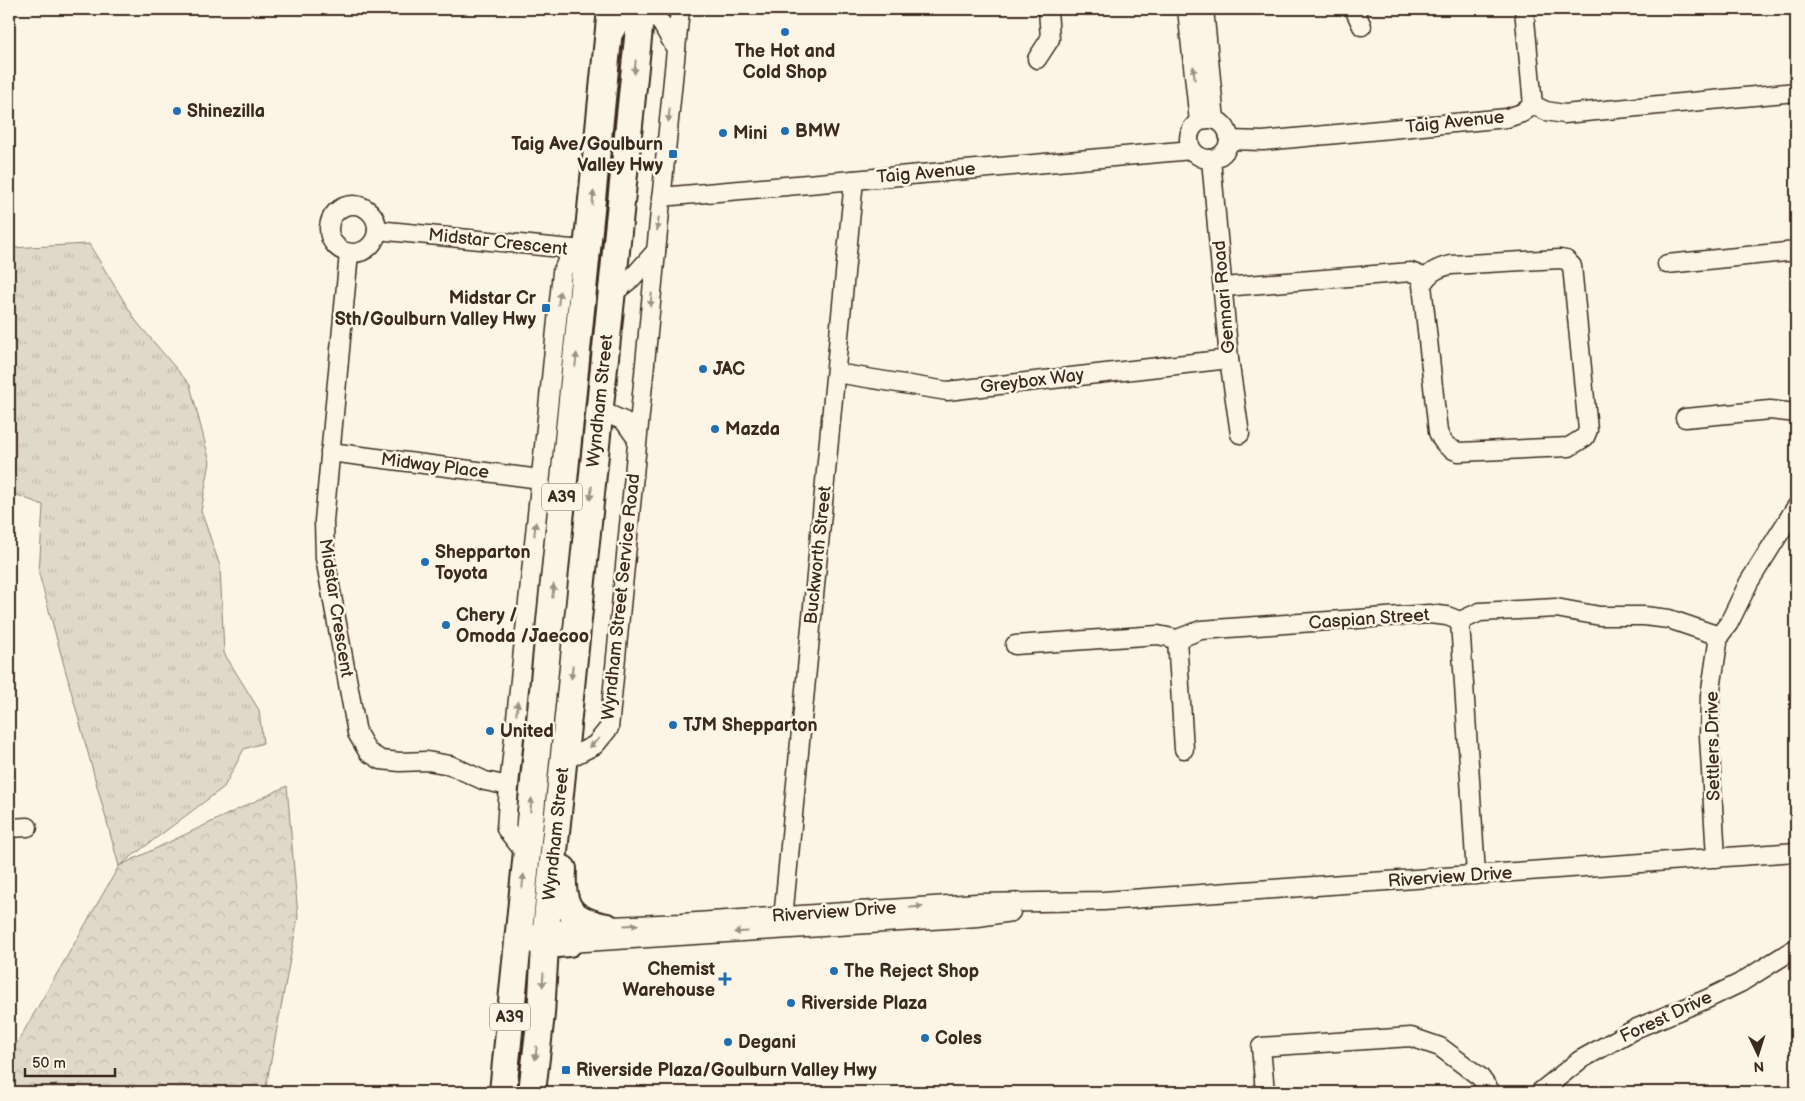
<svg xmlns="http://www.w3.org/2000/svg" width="1805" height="1101" font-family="'Balsamiq Sans',sans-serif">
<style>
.grass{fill:url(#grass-tufts);stroke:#8e8173}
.forest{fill:url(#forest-crowns);stroke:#8e8173}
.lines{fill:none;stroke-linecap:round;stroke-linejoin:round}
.minor-casing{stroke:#3b2a1e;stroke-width:21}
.highway-casing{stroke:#3b2a1e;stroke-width:30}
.minor{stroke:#fcf5e5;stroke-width:18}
.highway{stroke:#fcf5e5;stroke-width:26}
.oneway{fill:#9c9082}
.poi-dot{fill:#1f6fb2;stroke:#fcf5e5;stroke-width:2}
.labels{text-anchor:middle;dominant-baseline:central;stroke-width:5;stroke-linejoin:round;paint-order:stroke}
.shield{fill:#fcf5e5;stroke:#75675a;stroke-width:1}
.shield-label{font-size:16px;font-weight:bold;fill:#3b2a1e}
.poi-label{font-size:18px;font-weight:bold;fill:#3b2a1e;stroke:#fcf5e5;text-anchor:start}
.street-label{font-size:18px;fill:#3b2a1e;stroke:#fcf5e5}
</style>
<defs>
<pattern id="grass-tufts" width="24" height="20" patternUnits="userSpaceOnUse" patternTransform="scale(1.25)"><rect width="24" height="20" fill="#e0d8c8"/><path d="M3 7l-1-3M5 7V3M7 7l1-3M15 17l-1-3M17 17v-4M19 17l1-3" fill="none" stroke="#c1baab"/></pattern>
<pattern id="forest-crowns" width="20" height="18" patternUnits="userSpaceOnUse" patternTransform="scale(1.25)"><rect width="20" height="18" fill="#e0d8c8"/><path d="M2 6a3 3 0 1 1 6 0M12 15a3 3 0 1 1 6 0" fill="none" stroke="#c1baab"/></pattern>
</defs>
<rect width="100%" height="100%" fill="#fcf5e5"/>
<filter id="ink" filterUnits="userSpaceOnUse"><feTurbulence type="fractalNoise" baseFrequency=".02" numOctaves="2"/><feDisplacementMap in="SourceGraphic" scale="10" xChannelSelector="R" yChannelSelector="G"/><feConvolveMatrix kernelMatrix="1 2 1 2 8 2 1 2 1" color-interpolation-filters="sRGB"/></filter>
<g filter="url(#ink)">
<path class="grass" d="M 89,244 L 136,321 L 190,385 L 210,462 L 201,511 L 220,566 L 224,653 L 259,710 L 263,743 L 244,749 L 224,787 L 119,866 L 39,574 L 43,505 L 9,492 L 9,248 Z"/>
<path class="forest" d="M 287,786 L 298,917 L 265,1092 L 9,1092 L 9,1057 L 119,866 Z"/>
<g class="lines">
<defs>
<g id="minor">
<path d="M 647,9 L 662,24 L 676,49"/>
<path d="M 1187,9 L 1199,122"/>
<path d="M 1204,9 L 1215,120"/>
<path d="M 1354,9 L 1362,26"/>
<path d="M 1524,9 L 1533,105"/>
<path d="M 612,36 L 628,9"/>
<path d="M 1037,59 L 1050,39 L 1048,9"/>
<circle cx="1209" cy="139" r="20"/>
<path d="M 1229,140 L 1263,141 L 1507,118 L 1522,113 L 1533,105 L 1546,111 L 1564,114 L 1796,92"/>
<path d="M 1211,159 L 1229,359 L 1240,434"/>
<path d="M 661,197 L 1192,150"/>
<circle cx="353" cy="229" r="24"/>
<path d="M 377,230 L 582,250"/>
<path d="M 349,253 L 324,521 L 325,558 L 357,733 L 368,752 L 381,760 L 400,762 L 427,761 L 450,765 L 485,781 L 509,786"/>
<path d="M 1560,259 L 1566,260 L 1572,266 L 1588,430 L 1585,437 L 1569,447 L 1459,452 C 1448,449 1442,443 1438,432 L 1422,285 C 1428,273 1437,268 1451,265 Z"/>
<path d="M 1667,264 L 1796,251"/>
<path d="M 1223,287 L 1411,272 L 1426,278"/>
<path d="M 611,295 L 632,278 L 656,251"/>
<path d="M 836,373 L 947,391 L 1229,359"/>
<path d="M 599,410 L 624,421 L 637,439"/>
<path d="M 1685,418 L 1770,410 L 1796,413"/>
<path d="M 330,452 L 540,479"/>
<path d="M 1460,621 L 1476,875"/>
<path d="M 1177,639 L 1184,749"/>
<path d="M 1015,645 L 1158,635 L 1177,639 L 1201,630 L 1429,614 L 1447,616 L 1460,621 L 1480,612 L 1556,608 L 1600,616 L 1644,616 L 1669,619 L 1719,636"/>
<path d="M 563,761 L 595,745 L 609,728 L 680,9"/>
<path d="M 9,828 L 28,827"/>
<path d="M 526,854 L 506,829 L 509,786 L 562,272 L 573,249"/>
<path d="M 1716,858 L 1709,736 L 1710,696 L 1719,636 L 1729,623 L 1749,582 L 1796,507"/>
<path d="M 565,928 L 682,923 L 977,903 L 1103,901 L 1796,852"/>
<path d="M 782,929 L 854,180"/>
<path d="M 569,943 L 978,917 L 1011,912"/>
<path d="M 1265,1092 L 1261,1047 L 1411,1037 L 1440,1047 L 1480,1077 L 1491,1092"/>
<path d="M 1540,1092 L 1580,1060 L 1637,1028 L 1707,999 L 1740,983 L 1796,948"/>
</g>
<g id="highway">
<path d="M 563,869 C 561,907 569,920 607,927"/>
<path d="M 530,938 L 545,945 L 569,943"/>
<path d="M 503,1092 L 611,9"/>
<path d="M 532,1092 L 541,1014 L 546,929 L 641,9"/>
</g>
</defs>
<use href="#minor" class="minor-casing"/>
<use href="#highway" class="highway-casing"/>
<use href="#minor" class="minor"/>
<use href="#highway" class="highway"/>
</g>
<defs><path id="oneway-solid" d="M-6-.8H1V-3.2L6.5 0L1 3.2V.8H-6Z" transform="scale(1.25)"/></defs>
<g class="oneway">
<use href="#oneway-solid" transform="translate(635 67) rotate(96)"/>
<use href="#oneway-solid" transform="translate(1194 73) rotate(-96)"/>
<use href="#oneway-solid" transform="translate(669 115) rotate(96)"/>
<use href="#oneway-solid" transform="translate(593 198) rotate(-85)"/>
<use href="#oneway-solid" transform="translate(658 224) rotate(96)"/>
<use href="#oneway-solid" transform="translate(559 298) rotate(-84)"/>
<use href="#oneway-solid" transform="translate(651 300) rotate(96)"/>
<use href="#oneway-solid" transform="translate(576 360) rotate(-84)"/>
<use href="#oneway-solid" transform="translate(591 493) rotate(96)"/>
<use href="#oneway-solid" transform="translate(535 529) rotate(-84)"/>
<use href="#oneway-solid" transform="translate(553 591) rotate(-84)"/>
<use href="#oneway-solid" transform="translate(572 672) rotate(96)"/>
<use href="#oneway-solid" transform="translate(517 708) rotate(-84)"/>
<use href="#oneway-solid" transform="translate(594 743) rotate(140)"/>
<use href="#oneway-solid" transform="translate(531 805) rotate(-84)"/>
<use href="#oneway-solid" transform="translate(523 881) rotate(-84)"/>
<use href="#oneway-solid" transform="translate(916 907) rotate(-4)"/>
<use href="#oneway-solid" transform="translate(631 925) rotate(-3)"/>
<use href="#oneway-solid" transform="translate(741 932) rotate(176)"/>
<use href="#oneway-solid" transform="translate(543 980) rotate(93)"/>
<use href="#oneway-solid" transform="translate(536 1053) rotate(96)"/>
</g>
</g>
<g class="poi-dot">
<circle cx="785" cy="32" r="5"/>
<circle cx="177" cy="111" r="5"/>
<circle cx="785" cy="131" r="5"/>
<circle cx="723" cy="133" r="5"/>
<rect x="668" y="149" width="10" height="10" rx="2.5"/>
<rect x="541" y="303" width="10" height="10" rx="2.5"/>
<circle cx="703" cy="369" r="5"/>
<circle cx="715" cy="429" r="5"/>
<circle cx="425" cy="562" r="5"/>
<circle cx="446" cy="625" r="5"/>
<circle cx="673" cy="725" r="5"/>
<circle cx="490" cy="731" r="5"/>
<circle cx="834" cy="971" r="5"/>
<path d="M722.5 971.5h5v5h5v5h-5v5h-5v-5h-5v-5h5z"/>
<circle cx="791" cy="1003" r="5"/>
<circle cx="925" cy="1038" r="5"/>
<circle cx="728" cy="1042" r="5"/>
<rect x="561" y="1065" width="10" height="10" rx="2.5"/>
</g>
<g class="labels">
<g class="shield">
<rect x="542" y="483.5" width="40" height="27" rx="4"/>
<rect x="490" y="1003.5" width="40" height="27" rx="4"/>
</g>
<g class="shield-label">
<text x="562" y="497">A39</text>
<text x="510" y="1017">A39</text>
</g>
<g class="poi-label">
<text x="785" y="51" text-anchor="middle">The Hot and<tspan x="785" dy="21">Cold Shop</tspan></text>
<text x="187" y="111">Shinezilla</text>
<text x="795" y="131">BMW</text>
<text x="733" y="133">Mini</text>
<text x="663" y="144" text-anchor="end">Taig Ave/Goulburn<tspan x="663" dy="21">Valley Hwy</tspan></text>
<text x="536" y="298" text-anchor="end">Midstar Cr<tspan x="536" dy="21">Sth/Goulburn Valley Hwy</tspan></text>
<text x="713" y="369">JAC</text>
<text x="725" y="429">Mazda</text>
<text x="435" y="552">Shepparton<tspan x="435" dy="21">Toyota</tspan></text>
<text x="456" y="615">Chery /<tspan x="456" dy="21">Omoda /Jaecoo</tspan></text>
<text x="683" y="725">TJM Shepparton</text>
<text x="500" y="731">United</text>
<text x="715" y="969" text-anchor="end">Chemist<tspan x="715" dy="21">Warehouse</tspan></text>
<text x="844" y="971">The Reject Shop</text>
<text x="801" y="1003">Riverside Plaza</text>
<text x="935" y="1038">Coles</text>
<text x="738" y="1042">Degani</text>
<text x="576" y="1070">Riverside Plaza/Goulburn Valley Hwy</text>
</g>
<g class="street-label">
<text transform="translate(1455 122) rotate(-6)">Taig Avenue</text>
<text transform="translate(926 173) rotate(-5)">Taig Avenue</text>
<text transform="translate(498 242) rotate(6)">Midstar Crescent</text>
<text transform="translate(1224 297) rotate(-95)">Gennari Road</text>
<text transform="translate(1032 381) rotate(-7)">Greybox Way</text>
<text transform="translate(600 401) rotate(-84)">Wyndham Street</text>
<text transform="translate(435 466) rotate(7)">Midway Place</text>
<text transform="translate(818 555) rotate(-84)">Buckworth Street</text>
<text transform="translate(621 597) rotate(-84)">Wyndham Street Service Road</text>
<text transform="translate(336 608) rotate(81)">Midstar Crescent</text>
<text transform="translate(1369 619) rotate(-4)">Caspian Street</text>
<text transform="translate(1713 746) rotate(-91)">Settlers Drive</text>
<text transform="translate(556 834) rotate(-84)">Wyndham Street</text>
<text transform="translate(1450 877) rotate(-4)">Riverview Drive</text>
<text transform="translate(834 912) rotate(-4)">Riverview Drive</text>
<text transform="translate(1666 1017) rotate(-25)">Forest Drive</text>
</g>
</g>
<rect width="1805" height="1101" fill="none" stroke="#fcf5e5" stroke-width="30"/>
<rect x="15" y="15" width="1775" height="1071" fill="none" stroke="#3b2a1e" stroke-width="2" filter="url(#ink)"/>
<g transform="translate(1758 1054) rotate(176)" stroke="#fcf5e5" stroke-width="4" paint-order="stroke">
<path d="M0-4L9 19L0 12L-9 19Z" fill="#3b2a1e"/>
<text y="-8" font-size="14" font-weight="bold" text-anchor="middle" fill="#3b2a1e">N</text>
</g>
<path d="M25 1068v8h90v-8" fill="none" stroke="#3b2a1e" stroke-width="2.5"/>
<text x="32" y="1068" font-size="15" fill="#3b2a1e" stroke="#fcf5e5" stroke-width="4" paint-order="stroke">50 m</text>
</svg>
